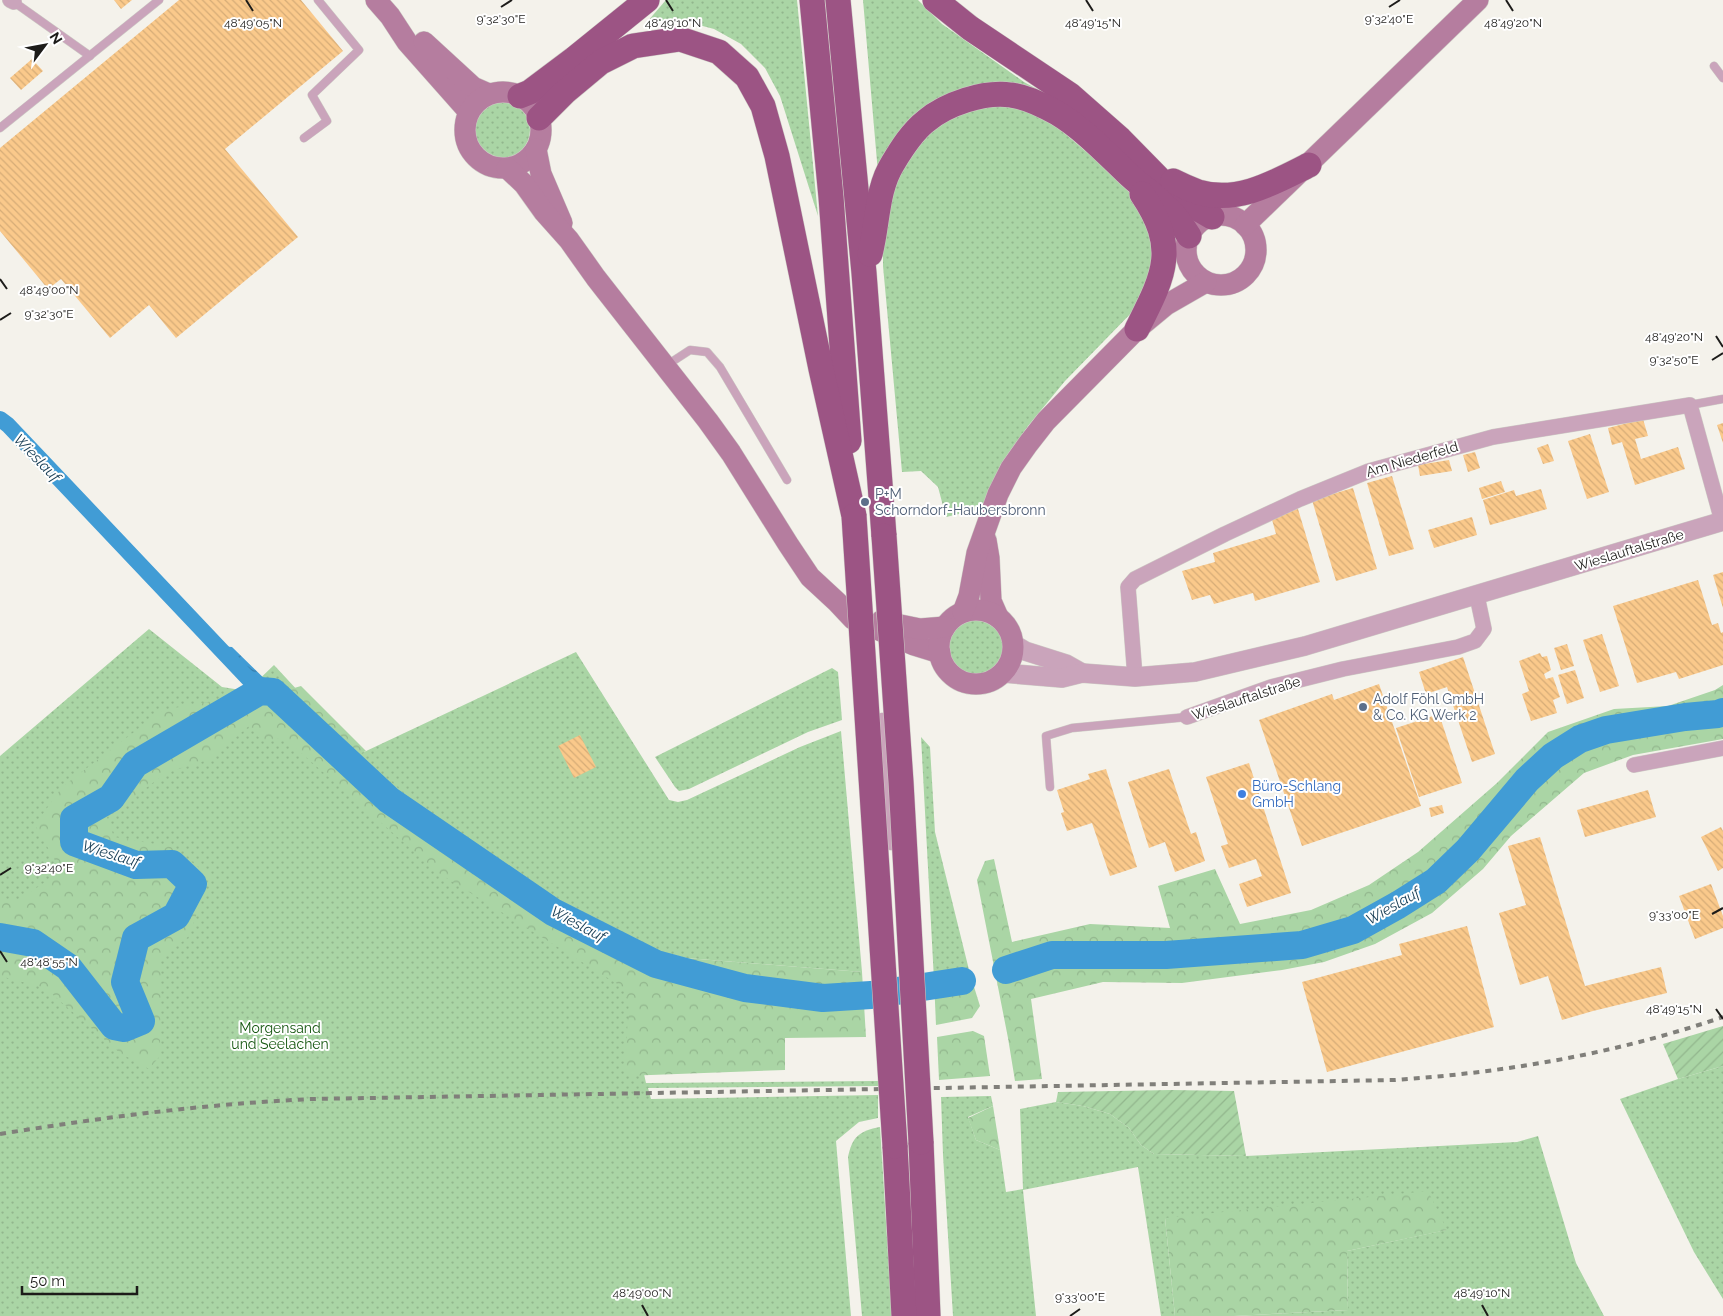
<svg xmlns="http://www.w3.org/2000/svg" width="1723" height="1316" font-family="Raleway,sans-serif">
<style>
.grass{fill:url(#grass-dots)}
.forest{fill:url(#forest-crowns)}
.garden{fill:url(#garden-furrows)}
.water{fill:url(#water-waves)}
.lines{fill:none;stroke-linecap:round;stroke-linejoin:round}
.canal{stroke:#419cd5;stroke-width:16}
.river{stroke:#419cd5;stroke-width:28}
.building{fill:url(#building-back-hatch)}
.service-casing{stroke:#cdcbc5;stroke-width:9}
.minor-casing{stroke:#cdcbc5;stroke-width:16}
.tertiary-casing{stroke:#cdcbc5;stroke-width:20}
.secondary-casing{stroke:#cdcbc5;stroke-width:22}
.trunk-casing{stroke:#cdcbc5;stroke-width:26}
.service{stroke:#caa4bb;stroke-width:8}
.minor{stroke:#caa4bb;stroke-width:15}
.tertiary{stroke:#caa4bb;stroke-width:19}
.secondary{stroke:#b57d9f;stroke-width:21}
.trunk{stroke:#9c5484;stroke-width:25}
.rail{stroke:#807f7a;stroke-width:4;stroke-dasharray:6 6;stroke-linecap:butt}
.trunk-bridge-casing{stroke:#cdcbc5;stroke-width:26;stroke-linecap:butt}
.trunk-bridge{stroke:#9c5484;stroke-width:25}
.ticks{fill:none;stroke:#1d1c1a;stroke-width:2}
.service-dot{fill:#5c6f8a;stroke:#fff;stroke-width:2}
.shop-dot{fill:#3f7fe0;stroke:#fff;stroke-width:2}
.labels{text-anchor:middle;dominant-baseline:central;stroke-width:4;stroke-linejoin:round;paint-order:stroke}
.street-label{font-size:14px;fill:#1d1c1a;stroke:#fff}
.service-label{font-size:14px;fill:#4e5e75;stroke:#fff;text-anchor:start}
.shop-label{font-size:14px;fill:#366cbe;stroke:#fff;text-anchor:start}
.park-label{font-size:14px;fill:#14560f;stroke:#fff}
.water-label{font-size:15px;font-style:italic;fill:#163c54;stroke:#fff}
.ticks-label{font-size:12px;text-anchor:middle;fill:#1d1c1a;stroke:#fff;stroke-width:4;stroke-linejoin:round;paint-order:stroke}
</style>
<defs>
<pattern id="grass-dots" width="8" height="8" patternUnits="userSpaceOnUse" patternTransform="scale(1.25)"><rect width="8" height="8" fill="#aad5a5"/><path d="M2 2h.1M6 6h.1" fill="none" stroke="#92b68d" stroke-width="1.8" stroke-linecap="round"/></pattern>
<pattern id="forest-crowns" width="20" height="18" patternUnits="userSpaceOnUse" patternTransform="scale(1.25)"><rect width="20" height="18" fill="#aad5a5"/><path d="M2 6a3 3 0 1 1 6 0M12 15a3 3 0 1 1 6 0" fill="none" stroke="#92b68d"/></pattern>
<pattern id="garden-furrows" width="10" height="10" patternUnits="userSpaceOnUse" patternTransform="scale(1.25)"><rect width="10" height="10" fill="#aad5a5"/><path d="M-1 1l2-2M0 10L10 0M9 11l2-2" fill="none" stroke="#92b68d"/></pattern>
<pattern id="water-waves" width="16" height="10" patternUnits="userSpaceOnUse" patternTransform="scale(1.25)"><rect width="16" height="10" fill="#419cd5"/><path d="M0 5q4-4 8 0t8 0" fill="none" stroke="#367eac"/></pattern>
<pattern id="building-back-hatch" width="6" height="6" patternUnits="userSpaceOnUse" patternTransform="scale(1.25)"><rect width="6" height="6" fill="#fac98b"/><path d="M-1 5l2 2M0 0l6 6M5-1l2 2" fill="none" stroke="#d6ac77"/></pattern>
</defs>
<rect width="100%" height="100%" fill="#f4f2eb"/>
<g class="grass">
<path d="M 666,0 L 797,0 L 818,216 L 780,96 L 765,68 L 741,44 L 714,29 L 680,20 L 647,22 Z"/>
<path d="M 863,0 L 918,0 L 942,24 L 1024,82 L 1062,103 L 981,89 L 878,173 Z"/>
<circle cx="501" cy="130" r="29"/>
<path d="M 986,105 L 1025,107 L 1055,125 L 1104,167 L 1132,195 L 1159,242 L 1141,303 L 1065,381 L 1028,426 L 1001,464 L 981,509 L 946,517 L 938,487 L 921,471 L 902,472 L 883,266 L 883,241 L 898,172 L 917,144 L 946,119 Z"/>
<circle cx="977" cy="648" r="28"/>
<path d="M 149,629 L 222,687 L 247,691 L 274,665 L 325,720 L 364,752 L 576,652 L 669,800 L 678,802 L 687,800 L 800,747 L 841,731 L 862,972 L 686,958 L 635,945 L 644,1074 L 646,1083 L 878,1081 L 878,1086 L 648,1088 L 651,1099 L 878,1095 L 878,1118 L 859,1122 L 836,1141 L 851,1316 L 0,1316 L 0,756 Z"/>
<path d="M 832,668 L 838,672 L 842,720 L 808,732 L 689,789 L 679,791 L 675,787 L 655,757 Z"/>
<path d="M 921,737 L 930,747 L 935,832 L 970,974 L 934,980 Z"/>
<path d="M 1723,1066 L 1723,1299 L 1694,1252 L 1620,1099 L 1678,1079 Z"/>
<path d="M 991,1096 L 993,1106 L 968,1117 L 976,1140 L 1000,1150 L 1006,1192 L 1023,1189 L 1020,1109 L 1056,1102 L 1083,1106 L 1110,1114 L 1129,1128 L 1141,1145 L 1154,1154 L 1246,1156 L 1517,1142 L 1538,1136 L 1576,1263 L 1604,1316 L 1234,1316 L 1348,1310 L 1347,1251 L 1446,1230 L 1165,1218 L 1175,1316 L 1161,1316 L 1138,1167 L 1023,1190 L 1036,1316 L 953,1316 L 943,1155 L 941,1097 Z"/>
<path d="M 880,1127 L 892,1316 L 862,1316 L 848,1157 C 852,1137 859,1131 880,1127 Z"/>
</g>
<g class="forest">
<path d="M 1723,685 L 1723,739 L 1633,755 L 1584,773 L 1511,836 L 1483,869 L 1432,913 L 1375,944 L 1324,962 L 1282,970 L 1182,983 L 1103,982 L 1031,999 L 1042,1079 L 1015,1081 L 1008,1038 L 977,880 L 985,861 L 994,859 L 1012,942 L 1090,924 L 1170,928 L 1158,886 L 1215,869 L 1240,924 L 1311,910 L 1369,885 L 1418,852 L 1497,783 L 1548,732 L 1614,709 L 1668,706 L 1715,690 Z"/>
<path d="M 301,686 L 366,751 L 359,754 L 407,796 L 534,890 L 633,944 L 686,958 L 862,972 L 866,1037 L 785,1038 L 785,1070 L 624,1076 L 629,1003 L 624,988 L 440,874 L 284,738 L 262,741 L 249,726 L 210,759 L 166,773 L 107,817 L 114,837 L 172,847 L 210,876 L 189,936 L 161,959 L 160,1056 L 149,1069 L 120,1053 L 45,988 L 0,976 L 0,898 L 19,900 L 61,871 L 35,825 L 62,787 L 163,710 L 213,701 L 232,715 L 250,701 Z"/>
<path d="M 970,974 L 980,1006 L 972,1018 L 936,1025 L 934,980 Z"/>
<path d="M 973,1031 L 984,1036 L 990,1076 L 939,1080 L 937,1037 Z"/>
<path d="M 993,1106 L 1000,1150 L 976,1140 L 968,1118 Z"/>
<path d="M 1428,1191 L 1447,1230 L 1347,1251 L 1348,1310 L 1234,1316 L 1175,1316 L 1165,1218 Z"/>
</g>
<g class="garden">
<path d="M 1723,1026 L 1723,1066 L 1678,1079 L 1663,1044 Z"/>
<path d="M 1171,1090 L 1234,1091 L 1246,1156 L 1154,1154 L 1141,1145 L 1129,1128 L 1110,1114 L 1083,1106 L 1056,1102 L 1058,1092 Z"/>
</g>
<path class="water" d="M 219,646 L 232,647 L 276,690 L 275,693 L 271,693 L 232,651 L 219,649 Z"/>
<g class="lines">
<path class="canal" d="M 0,419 L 8,425 L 260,691"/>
<g class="river">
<path d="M 0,937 L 33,943 L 68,967 L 114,1026 L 124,1028 L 141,1021 L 125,982 L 136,938 L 176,916 L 193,884 L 172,864 L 136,865 L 74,842 L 74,819 L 111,798 L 135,764 L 260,691 L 273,692 L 389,800 L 553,912 L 656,964 L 745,988 L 823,998 L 871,995 L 962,981"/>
<path d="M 1006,970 L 1052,955 L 1166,955 L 1302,945 L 1353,930 L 1398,905 L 1436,881 L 1468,850 L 1527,780 L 1553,756 L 1580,739 L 1606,730 L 1685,717 L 1718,714 L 1723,712"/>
</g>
</g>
<g class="building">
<path d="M 114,0 L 132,0 L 121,9 Z"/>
<path d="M 179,0 L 301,0 L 343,51 L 225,149 L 298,237 L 176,338 L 149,305 L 110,338 L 61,279 L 48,289 L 0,231 L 0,148 Z"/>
<path d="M 32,59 L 43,71 L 21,90 L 10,78 Z"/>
<path d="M 1643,419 L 1648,436 L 1635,439 L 1641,459 L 1678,447 L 1685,469 L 1635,485 L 1622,442 L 1612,445 L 1608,428 Z"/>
<path d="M 1723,423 L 1723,443 L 1717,425 Z"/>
<path d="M 1590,434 L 1609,492 L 1587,499 L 1568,441 Z"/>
<path d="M 1548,444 L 1554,461 L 1543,464 L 1537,448 Z"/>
<path d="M 1475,452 L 1480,468 L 1468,472 L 1463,455 Z"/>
<path d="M 1449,460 L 1452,471 L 1420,476 L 1418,465 Z"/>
<path d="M 1392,476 L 1414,549 L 1389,556 L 1367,483 Z"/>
<path d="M 1501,481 L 1505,492 L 1482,499 L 1479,488 Z"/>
<path d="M 1353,488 L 1377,569 L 1336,581 L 1312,500 Z"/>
<path d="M 1541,489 L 1547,509 L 1490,525 L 1483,500 L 1514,490 L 1516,496 Z"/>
<path d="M 1298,509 L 1320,582 L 1255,601 L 1253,593 L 1214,604 L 1210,595 L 1192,600 L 1182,571 L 1215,562 L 1213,553 L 1276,534 L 1271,516 Z"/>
<path d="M 1472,517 L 1477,535 L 1434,548 L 1428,530 Z"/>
<path d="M 1723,572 L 1723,608 L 1713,575 Z"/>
<path d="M 1698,580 L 1712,625 L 1718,623 L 1721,633 L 1723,632 L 1723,665 L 1679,679 L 1676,672 L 1637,683 L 1613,606 Z"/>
<path d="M 1602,634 L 1619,686 L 1600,692 L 1583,640 Z"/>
<path d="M 1567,644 L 1574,666 L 1561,670 L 1554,648 Z"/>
<path d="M 1540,653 L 1542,657 L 1547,656 L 1551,670 L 1544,674 L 1546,679 L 1553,677 L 1560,697 L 1553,700 L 1557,713 L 1531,721 L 1522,694 L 1529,691 L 1519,661 Z"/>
<path d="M 1463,657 L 1495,754 L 1472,762 L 1447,687 L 1426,694 L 1419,672 Z"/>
<path d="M 1575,670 L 1584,698 L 1567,704 L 1558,675 Z"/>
<path d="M 1379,684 L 1421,806 L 1302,846 L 1259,720 L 1332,694 L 1334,700 Z"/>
<path d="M 1439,714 L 1462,783 L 1419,797 L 1396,728 Z"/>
<path d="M 580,735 L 596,767 L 574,778 L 558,746 Z"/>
<path d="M 1249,763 L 1291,893 L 1247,907 L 1239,884 L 1262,876 L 1256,859 L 1229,868 L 1221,846 L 1228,844 L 1206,777 Z"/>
<path d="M 1106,769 L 1137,867 L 1110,876 L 1092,823 L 1067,831 L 1061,813 L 1064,812 L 1057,790 L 1090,779 L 1088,774 Z"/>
<path d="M 1169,769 L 1191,834 L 1196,832 L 1205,861 L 1175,872 L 1165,842 L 1149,848 L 1128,782 Z"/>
<path d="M 1648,790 L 1656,817 L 1585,837 L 1577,810 Z"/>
<path d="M 1442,805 L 1444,813 L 1431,817 L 1429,808 Z"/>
<path d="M 1721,827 L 1723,831 L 1723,868 L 1718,871 L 1701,837 Z"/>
<path d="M 1540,837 L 1585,986 L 1661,967 L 1667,993 L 1593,1011 L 1562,1020 L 1548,976 L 1520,985 L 1499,913 L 1526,905 L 1508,846 Z"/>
<path d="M 1711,884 L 1723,916 L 1723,928 L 1695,939 L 1679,896 Z"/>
<path d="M 1467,926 L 1494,1027 L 1327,1072 L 1302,982 L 1402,955 L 1399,944 Z"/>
</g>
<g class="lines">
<defs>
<g id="service">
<path d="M 14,2 L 90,56"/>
<path d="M 1714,66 L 1723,78"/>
<path d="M 0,128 L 159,0"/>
<path d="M 304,138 L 327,121 L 312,95 L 359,50 L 318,0"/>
<path d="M 667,365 L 690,350 L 707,352 L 720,367 L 787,480"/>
<path d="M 1690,405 L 1723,399"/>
<path d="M 882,717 L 891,846"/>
<path d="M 1050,787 L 1046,736 L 1072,728 L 1187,717"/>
</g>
<g id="minor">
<path d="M 10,0 L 14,2"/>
<path d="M 1135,677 L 1128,587 L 1135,579 L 1225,534 L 1300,499 L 1369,471 L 1493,437 L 1690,405 L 1722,521"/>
<path d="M 1187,717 L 1271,687 L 1343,669 L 1458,647 L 1475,641 L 1484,629 L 1477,596"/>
<path d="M 1634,765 L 1723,748"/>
</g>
<g id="tertiary">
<path d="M 1013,644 L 1025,651 L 1066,664 L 1082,673"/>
<path d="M 1003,673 L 1062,678 L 1082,673 L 1135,677 L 1195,672 L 1305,646 L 1723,521"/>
</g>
<g id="secondary">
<path d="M 376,0 L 390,16 L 407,42 L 469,112"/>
<path d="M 424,42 L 473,87 L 489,94"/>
<circle cx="503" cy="130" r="38"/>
<path d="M 536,149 L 541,174 L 562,223"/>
<path d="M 507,168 L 524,184 L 544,212 L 569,240 L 596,278 L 708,421 L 731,453 L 788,544 L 810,577 L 837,602 L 853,619 L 914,645 L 940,653"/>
<circle cx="1221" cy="250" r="35"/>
<path d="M 1245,225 L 1478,0"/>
<path d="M 986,540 L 989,558 L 991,601 L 998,617"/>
<circle cx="976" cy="647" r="37"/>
<path d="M 963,612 L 969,596 L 977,553 L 998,494 L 1011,468 L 1028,444 L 1046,421 L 1137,329 L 1166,305 L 1206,282"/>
<path d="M 881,621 L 920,629 L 945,627"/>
</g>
<g id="trunk">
<path d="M 812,0 L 831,197 L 849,441"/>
<path d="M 838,0 L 864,273 L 884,536"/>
<path d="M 935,0 L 970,28 L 1070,95 L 1120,139 L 1176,196 L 1212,217"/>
<path d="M 520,96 L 530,92 L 574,59 L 647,0"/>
<path d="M 539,118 L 565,92 L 601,62 L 633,46 L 680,39 L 719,52 L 747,77 L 763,106 L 777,156 L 821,369 L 854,516"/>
<path d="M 1173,181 C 1181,185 1190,189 1198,192 C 1238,204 1275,182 1309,165"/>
<path d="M 870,254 C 878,224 876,190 893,163 C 902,148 912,132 926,121 C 946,104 984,91 1011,95 C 1027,97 1043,105 1057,113 C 1082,128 1104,151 1126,172 C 1140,186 1158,197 1171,212 C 1178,219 1184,228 1189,236"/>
<path d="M 1137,329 C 1164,275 1179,249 1142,194"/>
<path d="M 921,1142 L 928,1316"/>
<path d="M 895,1146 L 904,1316"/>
</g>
</defs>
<use href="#service" class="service-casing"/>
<use href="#minor" class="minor-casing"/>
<use href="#tertiary" class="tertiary-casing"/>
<use href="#secondary" class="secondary-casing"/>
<use href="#trunk" class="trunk-casing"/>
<use href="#service" class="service"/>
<use href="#minor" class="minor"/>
<use href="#tertiary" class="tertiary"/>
<use href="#secondary" class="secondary"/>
<use href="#trunk" class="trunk"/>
<path class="rail" d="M 0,1134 C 105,1117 206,1104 312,1099 L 1395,1080 C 1509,1072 1614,1054 1723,1017"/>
<defs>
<g id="trunk-bridge">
<path d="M 854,516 L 895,1146"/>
<path d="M 884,536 L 901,782 L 921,1142"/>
</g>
</defs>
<use href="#trunk-bridge" class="trunk-bridge-casing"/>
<use href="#trunk-bridge" class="trunk-bridge"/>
</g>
<path class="ticks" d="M 246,0 L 253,11M 666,0 L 673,11M 1086,0 L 1093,11M 1506,0 L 1513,11M 501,7 L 512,0M 1389,7 L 1400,0M 0,279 L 7,289M 0,320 L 11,313M 1716,336 L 1723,347M 1712,360 L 1723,353M 0,875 L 11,868M 1712,914 L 1723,908M 0,951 L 7,962M 1716,1009 L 1723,1019M 642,1305 L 648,1316M 1482,1305 L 1488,1316M 1070,1316 L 1080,1309"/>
<g class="service-dot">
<circle cx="865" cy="502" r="5"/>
<circle cx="1363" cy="707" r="5"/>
</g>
<circle class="shop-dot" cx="1242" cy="794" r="5"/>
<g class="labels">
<g class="street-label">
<text transform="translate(1412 459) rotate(-16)">Am Niederfeld</text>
<text transform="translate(1629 550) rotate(-17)">Wieslauftalstraße</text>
<text transform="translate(1246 698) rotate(-18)">Wieslauftalstraße</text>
</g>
<g class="service-label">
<text x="875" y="494">P+M<tspan x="875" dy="16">Schorndorf-Haubersbronn</tspan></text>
<text x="1373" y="699">Adolf Föhl GmbH<tspan x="1373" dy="16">&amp; Co. KG Werk 2</tspan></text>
</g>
<g class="shop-label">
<text x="1252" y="786">Büro-Schlang<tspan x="1252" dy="16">GmbH</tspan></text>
</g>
<g class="park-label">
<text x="280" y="1028">Morgensand<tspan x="280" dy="16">und Seelachen</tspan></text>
</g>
<g class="water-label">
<text transform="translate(37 458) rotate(46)">Wieslauf</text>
<text transform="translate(111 854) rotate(17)">Wieslauf</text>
<text transform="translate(1393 906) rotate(-30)">Wieslauf</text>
<text transform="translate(578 924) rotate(28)">Wieslauf</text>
</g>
</g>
<g class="ticks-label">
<text x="501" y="23">9°32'30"E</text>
<text x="1389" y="23">9°32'40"E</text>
<text x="673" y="27">48°49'10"N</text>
<text x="253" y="27">48°49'05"N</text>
<text x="1093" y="27">48°49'15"N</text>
<text x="1513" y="27">48°49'20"N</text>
<text x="49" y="294">48°49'00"N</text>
<text x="49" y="318">9°32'30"E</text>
<text x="1674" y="341">48°49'20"N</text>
<text x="1674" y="364">9°32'50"E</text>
<text x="49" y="872">9°32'40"E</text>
<text x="1674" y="919">9°33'00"E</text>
<text x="49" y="966">48°48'55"N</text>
<text x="1674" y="1013">48°49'15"N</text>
<text x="642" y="1297">48°49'00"N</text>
<text x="1482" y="1297">48°49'10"N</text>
<text x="1080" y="1301">9°33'00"E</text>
</g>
<g transform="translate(45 45) rotate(58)" stroke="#ffffff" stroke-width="4" paint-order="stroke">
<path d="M0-4L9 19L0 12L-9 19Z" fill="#1d1c1a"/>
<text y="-8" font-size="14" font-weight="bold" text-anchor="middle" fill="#1d1c1a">N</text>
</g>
<path d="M22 1286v8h115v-8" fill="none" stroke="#1d1c1a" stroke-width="2.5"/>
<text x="30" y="1286" font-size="15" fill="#1d1c1a" stroke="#ffffff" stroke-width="4" paint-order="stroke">50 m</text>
</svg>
